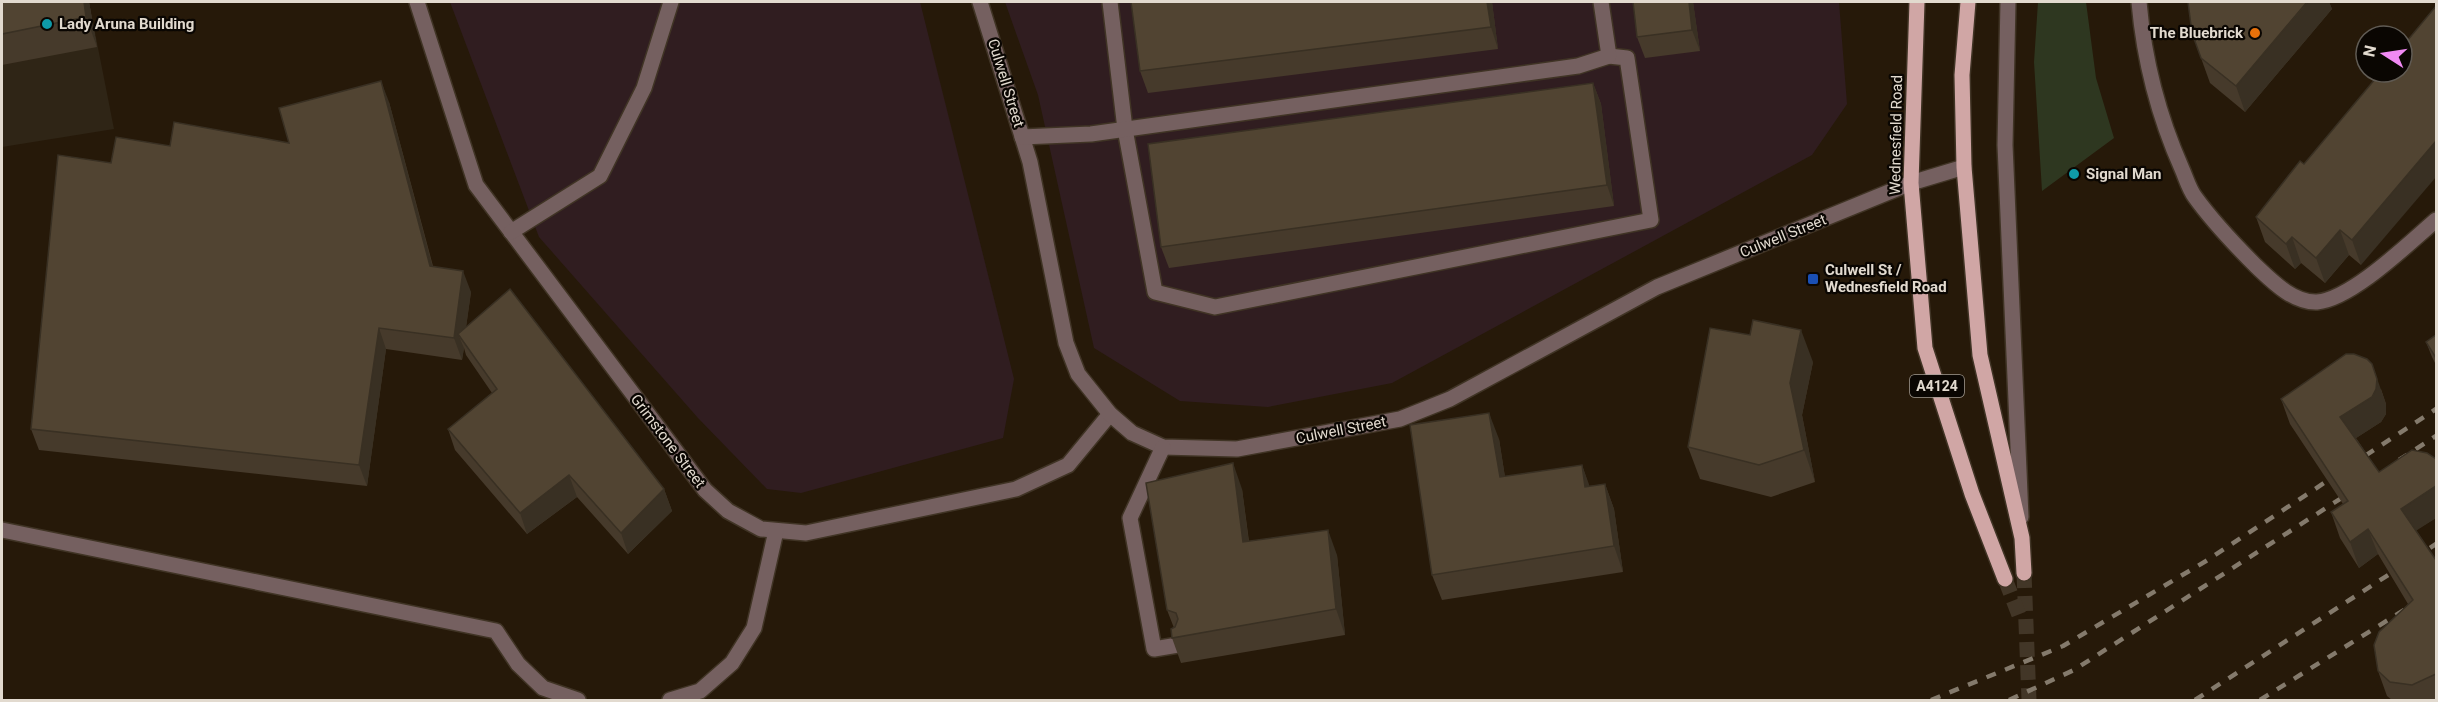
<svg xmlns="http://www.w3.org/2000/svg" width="2438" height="702" font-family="Roboto,sans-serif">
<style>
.industrial{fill:#301d20}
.education{fill:#2f2516}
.green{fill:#2e3720}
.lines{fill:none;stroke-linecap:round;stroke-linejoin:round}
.major-tunnel{stroke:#423627;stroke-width:15;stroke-dasharray:15 8;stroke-linecap:butt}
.minor-casing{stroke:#403425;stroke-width:18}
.major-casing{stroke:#403425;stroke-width:18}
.minor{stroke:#756060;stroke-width:15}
.major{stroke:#d0a6a5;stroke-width:15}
.rail{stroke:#847a6c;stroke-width:4.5;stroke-dasharray:10 10;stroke-linecap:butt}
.wall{fill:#463a2b}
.shaded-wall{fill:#393023}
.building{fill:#514432;stroke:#393023;stroke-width:1.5}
.culture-dot{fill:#0f9aa8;stroke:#0a0602;stroke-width:2}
.food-dot{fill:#e8710a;stroke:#0a0602;stroke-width:2}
.transit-dot{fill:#1a4fb4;stroke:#0a0602;stroke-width:2}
.labels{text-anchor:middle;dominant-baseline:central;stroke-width:4.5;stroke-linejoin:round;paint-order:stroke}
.shield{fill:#0a0602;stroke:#a19a92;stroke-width:1.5}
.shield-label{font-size:14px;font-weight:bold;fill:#e2dacf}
.poi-label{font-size:15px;font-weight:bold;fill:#e2dacf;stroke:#0a0602;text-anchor:start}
.street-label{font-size:15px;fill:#e2dacf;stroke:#0a0602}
</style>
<rect width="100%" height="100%" fill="#261909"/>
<g class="industrial">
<path d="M 450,2 L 920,2 L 1014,379 L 1003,438 L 801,493 L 767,489 L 698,418 L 539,237 Z"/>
<path d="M 1005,2 L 1839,2 L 1847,104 L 1812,155 L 1392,383 L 1268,407 L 1180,401 L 1094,348 L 1038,95 Z"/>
</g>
<path class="education" d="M 2,2 L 89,2 L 114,129 L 2,147 Z"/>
<path class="green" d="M 2038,2 L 2086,2 L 2096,78 L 2114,138 L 2042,191 L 2034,62 Z"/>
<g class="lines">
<g class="major-tunnel">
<path d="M 2024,573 L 2029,700"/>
<path d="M 2005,579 L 2021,620"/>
</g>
<defs>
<g id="minor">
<path d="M 417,2 L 476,185 L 705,490 L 728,511 L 761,529 L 806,533 L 1016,489 L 1068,465 L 1110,414"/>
<path d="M 980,2 L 1030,162 L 1066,343 L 1078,374 L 1110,414 L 1132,433 L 1163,447 L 1237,449 L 1400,419 L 1450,399 L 1657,287 L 1911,183 L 1964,167"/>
<path d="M 1110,2 L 1125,129 L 1155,292 L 1215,307 L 1651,220 L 1627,58 L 1609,56"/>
<path d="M 2008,2 L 2005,145 L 2021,517"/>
<path d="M 2139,2 C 2144,59 2158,115 2182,169 C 2186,178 2189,189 2195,197 C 2213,222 2234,244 2256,266 C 2272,281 2293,303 2317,302 C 2352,299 2409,243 2436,220"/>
<path d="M 1022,137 L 1091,134 L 1578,66 L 1609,56 L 1601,2"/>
<path d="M 511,232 L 600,176 L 644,88 L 671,2"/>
<path d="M 1163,447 L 1130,518 L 1154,649 L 1178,645"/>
<path d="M 2,530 L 496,631 L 518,664 L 543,688 L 578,700"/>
<path d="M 670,700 L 700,691 L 732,663 L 754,628 L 776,531"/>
</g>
<g id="major">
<path d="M 1917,2 L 1911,183 L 1925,348 L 1972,494 L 2005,579"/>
<path d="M 1968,2 L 1962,75 L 1964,167 L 1980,355 L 2022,538 L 2024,573"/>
</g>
</defs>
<use href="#minor" class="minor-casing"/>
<use href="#major" class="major-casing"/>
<use href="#minor" class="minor"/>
<use href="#major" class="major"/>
<g class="rail">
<path d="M 2399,460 L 2436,436"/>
<path d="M 1931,700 L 2063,646 L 2206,561 L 2436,409"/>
<path d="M 2009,700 L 2074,670 L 2354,490"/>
<path d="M 2195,700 L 2436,544"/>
<path d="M 2260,700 L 2436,590"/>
</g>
</g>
<g class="wall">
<path d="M 2,2 L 89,2 L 97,47 L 2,65 Z"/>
<path d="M 1492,2 L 1498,49 L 1148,93 L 1140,71 Z"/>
<path d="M 1693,2 L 1700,51 L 1645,58 L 1637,37 Z"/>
<path d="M 2188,2 L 2329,2 L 2332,9 L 2245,112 L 2210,83 L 2192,33 Z"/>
<path d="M 2381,72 L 2361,265 L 2349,255 L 2325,283 L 2301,263 L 2295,269 L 2265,242 L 2256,217 L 2304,164 Z"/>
<path d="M 1593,83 L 1601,104 L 1614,206 L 1169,268 L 1161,247 Z"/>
<path d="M 389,102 L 433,266 L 471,292 L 466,327 L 664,489 L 672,511 L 628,554 L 577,497 L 527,534 L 455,450 L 448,429 L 492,393 L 466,355 L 464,348 L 462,360 L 386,349 L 367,486 L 39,450 L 31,429 L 111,163 L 170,146 L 289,143 Z"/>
<path d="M 2436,335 L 2436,365 L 2432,357 L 2426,342 Z"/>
<path d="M 1813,362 L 1802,415 L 1815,482 L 1771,497 L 1700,479 L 1688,447 Z"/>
<path d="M 2381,389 L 2386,404 L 2386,414 L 2381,422 L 2356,438 L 2379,472 L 2436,459 L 2436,518 L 2416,530 L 2436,560 L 2436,700 L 2392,700 L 2387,696 L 2378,671 L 2408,604 L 2378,554 L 2359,568 L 2340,538 L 2331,512 L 2343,504 L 2290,424 L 2281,399 Z"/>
<path d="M 1499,439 L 1505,477 L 1582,465 L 1589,486 L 1605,484 L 1614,509 L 1623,572 L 1442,600 L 1432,575 Z"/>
<path d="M 1242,489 L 1249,541 L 1337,555 L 1345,635 L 1181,663 L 1172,638 L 1174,628 L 1167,610 Z"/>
</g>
<g class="shaded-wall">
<path d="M 84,2 L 89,2 L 97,47 L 86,17 Z"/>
<path d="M 1487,2 L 1492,2 L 1498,49 L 1491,27 Z"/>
<path d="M 1689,2 L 1693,2 L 1700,51 L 1692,30 Z"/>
<path d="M 2308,2 L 2329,2 L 2332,9 L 2245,112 L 2236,86 Z"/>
<path d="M 381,81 L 389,102 L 438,287 L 430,266 Z"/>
<path d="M 1593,83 L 1601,104 L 1614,206 L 1607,185 Z"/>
<path d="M 2436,141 L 2436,177 L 2361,265 L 2352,240 Z"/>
<path d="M 2340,230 L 2349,255 L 2325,283 L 2316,258 Z"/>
<path d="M 2292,237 L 2301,263 L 2295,269 L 2286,244 Z"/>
<path d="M 463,271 L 471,292 L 464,342 L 458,334 L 464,348 L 462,360 L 454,338 Z"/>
<path d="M 379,328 L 386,349 L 367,486 L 359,465 Z"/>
<path d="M 1801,330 L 1813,362 L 1802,415 L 1815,482 L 1804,450 L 1790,383 Z"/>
<path d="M 2372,364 L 2386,404 L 2386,414 L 2381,422 L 2350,442 L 2340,417 Z"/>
<path d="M 1489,413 L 1499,439 L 1509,503 L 1500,477 Z"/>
<path d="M 1233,463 L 1242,489 L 1252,567 L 1243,542 Z"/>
<path d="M 1582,465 L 1591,490 L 1585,487 Z"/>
<path d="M 569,475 L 577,497 L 527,534 L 520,513 Z"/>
<path d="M 1605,484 L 1614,509 L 1623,572 L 1614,546 Z"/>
<path d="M 2436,486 L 2436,518 L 2411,534 L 2401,509 Z"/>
<path d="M 664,489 L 672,511 L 628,554 L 621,533 Z"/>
<path d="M 2368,529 L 2378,554 L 2359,568 L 2350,542 Z"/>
<path d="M 1328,530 L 1337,555 L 1345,635 L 1336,609 Z"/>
</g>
<g class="building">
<path d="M 2,2 L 84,2 L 86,17 L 2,34 Z"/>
<path d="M 1131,2 L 1487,2 L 1491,27 L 1140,71 Z"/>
<path d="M 1633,2 L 1689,2 L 1692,30 L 1637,37 Z"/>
<path d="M 2188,2 L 2307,2 L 2236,86 L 2201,58 L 2192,33 Z"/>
<path d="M 2436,6 L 2436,141 L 2352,240 L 2340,230 L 2316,258 L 2292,237 L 2286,244 L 2256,217 L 2300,161 L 2304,164 L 2381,72 L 2402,72 L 2402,47 Z"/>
<path d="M 381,81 L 430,266 L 463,271 L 454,338 L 379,328 L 359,465 L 31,429 L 58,155 L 111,163 L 116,137 L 170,146 L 174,122 L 289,143 L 279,108 Z"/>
<path d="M 1593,83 L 1607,185 L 1161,247 L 1148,144 Z"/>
<path d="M 510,289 L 664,489 L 621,533 L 569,475 L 520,513 L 448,429 L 497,389 L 458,334 Z"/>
<path d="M 1753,320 L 1801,330 L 1790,383 L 1804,450 L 1759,465 L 1688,447 L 1710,328 L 1750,335 Z"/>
<path d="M 2436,335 L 2436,358 L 2426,342 Z"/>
<path d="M 2346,354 L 2354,354 L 2367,359 L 2372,364 L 2377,379 L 2376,389 L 2372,397 L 2340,417 L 2379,472 L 2412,450 L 2427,453 L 2436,459 L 2436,486 L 2401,509 L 2436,560 L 2436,674 L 2412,685 L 2390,682 L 2378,671 L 2374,645 L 2379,632 L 2413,600 L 2368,529 L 2350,542 L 2331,512 L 2348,501 L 2281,399 Z"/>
<path d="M 1489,413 L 1500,477 L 1582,465 L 1585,487 L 1605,484 L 1614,546 L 1432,575 L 1410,425 Z"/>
<path d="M 1233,463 L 1243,542 L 1328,530 L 1336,609 L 1172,638 L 1171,629 L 1175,627 L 1178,619 L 1176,613 L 1167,610 L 1146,483 Z"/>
</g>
<g class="culture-dot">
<circle cx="47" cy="24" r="6"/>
<circle cx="2074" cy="174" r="6"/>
</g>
<circle class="food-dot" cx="2255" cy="33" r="6"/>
<rect class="transit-dot" x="1807" y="273" width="12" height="12" rx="3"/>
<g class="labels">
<rect class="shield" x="1910" y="375" width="54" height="22" rx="4.5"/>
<g class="shield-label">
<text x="1937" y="386">A4124</text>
</g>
<g class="poi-label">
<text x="59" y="24">Lady Aruna Building</text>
<text x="2243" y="33" text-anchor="end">The Bluebrick</text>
<text x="2086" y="174">Signal Man</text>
<text x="1825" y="270">Culwell St /<tspan x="1825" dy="17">Wednesfield Road</tspan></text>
</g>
<g class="street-label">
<text transform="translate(1006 83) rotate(73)">Culwell Street</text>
<text transform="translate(1896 135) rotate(-89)">Wednesfield Road</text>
<text transform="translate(1783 236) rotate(-22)">Culwell Street</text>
<text transform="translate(1341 430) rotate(-11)">Culwell Street</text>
<text transform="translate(668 441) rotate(53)">Grimstone Street</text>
</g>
</g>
<rect width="2438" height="702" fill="none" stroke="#e2dacf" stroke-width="6"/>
<g transform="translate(2384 54) rotate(282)"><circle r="28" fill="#0a0602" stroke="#605b54" stroke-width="1.5"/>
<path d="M0-4.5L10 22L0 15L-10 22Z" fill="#f18af4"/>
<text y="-9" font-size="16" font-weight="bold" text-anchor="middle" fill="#e2dacf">N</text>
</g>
</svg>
